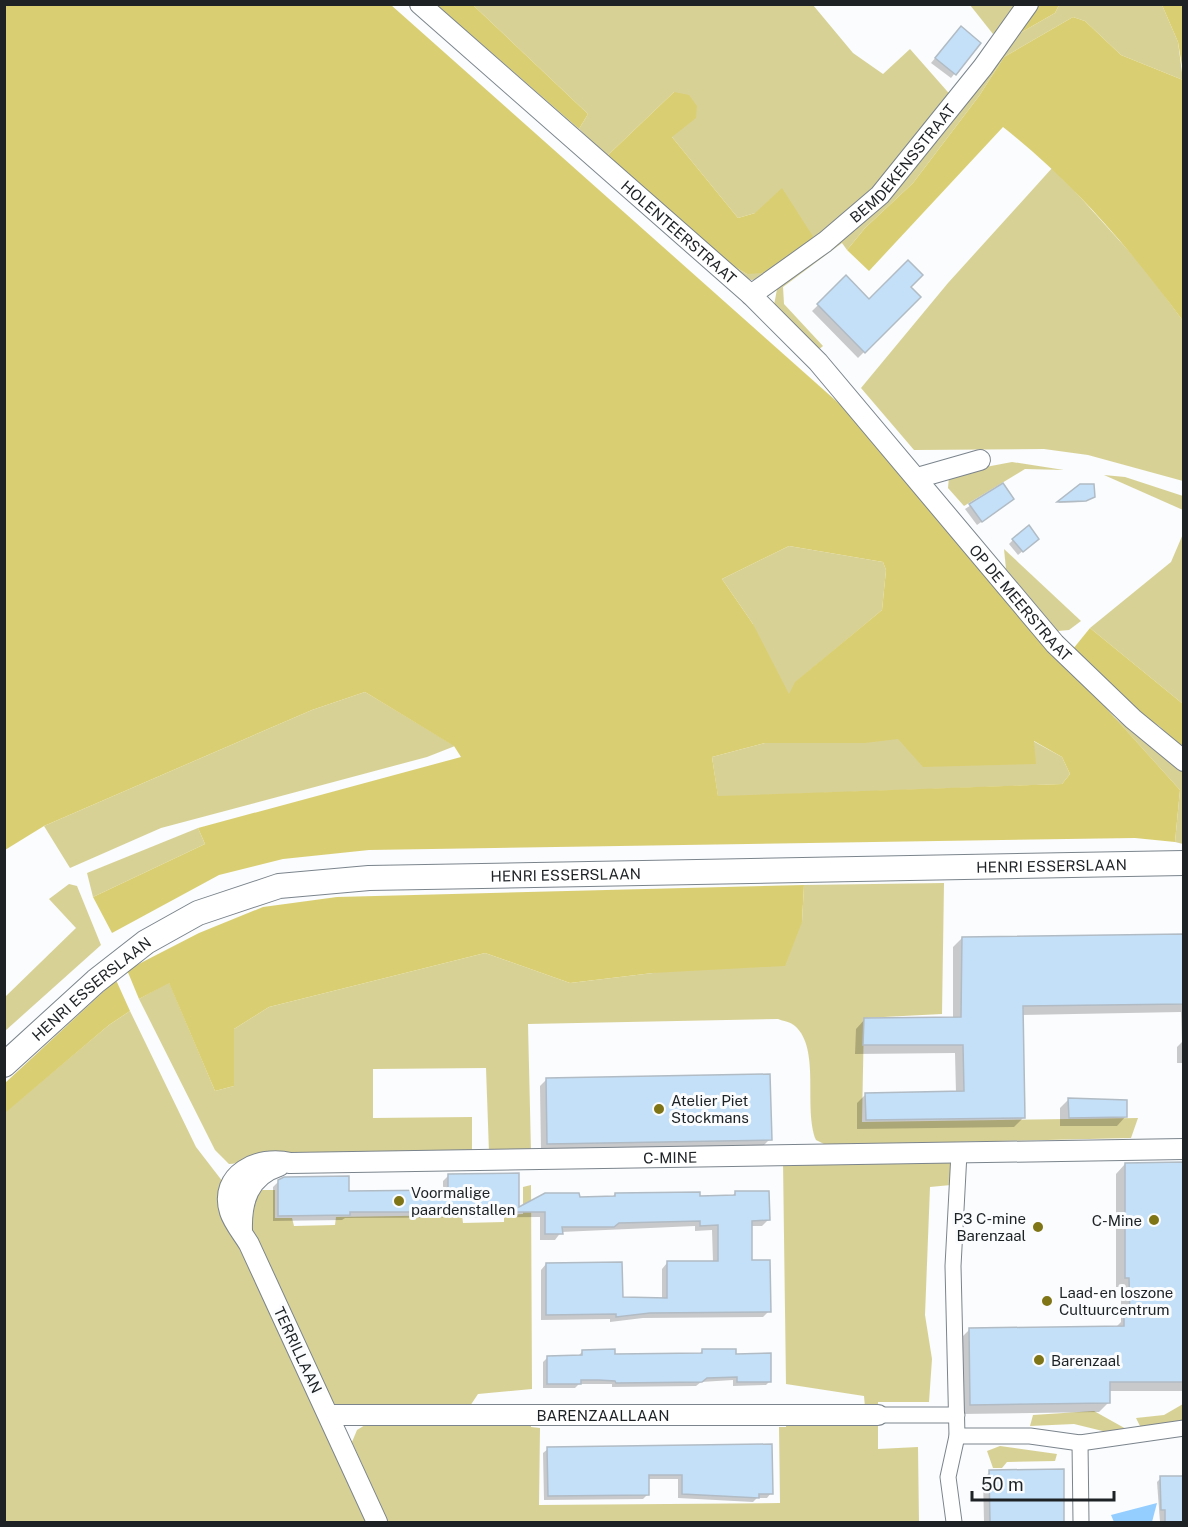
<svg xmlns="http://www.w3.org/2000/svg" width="1188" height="1527" font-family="'Public Sans',sans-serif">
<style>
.green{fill:#d8d195}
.forest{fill:#dace73;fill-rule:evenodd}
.water{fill:#94cdff}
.shadow{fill:#0003}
.building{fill:#c4e0f9;stroke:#b1bbc4;stroke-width:1.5}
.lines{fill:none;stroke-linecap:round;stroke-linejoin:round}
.pedestrian-casing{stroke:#7b848c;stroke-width:17}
.minor-casing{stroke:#7b848c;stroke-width:22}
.tertiary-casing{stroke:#7b848c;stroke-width:26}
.pedestrian{stroke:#fff;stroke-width:15}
.minor{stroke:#fff;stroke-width:20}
.tertiary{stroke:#fff;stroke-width:24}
.poi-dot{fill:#7f7416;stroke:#fafcfe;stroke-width:2}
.labels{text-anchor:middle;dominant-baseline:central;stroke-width:6;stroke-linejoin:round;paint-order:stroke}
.street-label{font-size:15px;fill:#1e2225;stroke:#fafcfe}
.poi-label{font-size:15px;fill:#1e2225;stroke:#fafcfe;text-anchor:start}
</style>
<rect width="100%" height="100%" fill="#fafcfe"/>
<g class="green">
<path d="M 473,5 L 813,5 L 853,53 L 883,74 L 910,49 L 954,99 L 881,188 L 764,279 L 751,280 L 733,271 L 730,264 L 747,274 L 755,213 L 738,218 L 672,137 L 674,92 L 607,156 L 579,129 L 588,114 Z"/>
<path d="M 970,5 L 1025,5 L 993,34 Z"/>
<path d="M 1059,5 L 1162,5 L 1178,42 L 1183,80 L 1121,55 L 1085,21 L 1073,17 L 1004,57 L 979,96 L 913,183 L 865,228 L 847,250 L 842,243 L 783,287 L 784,304 L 823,346 L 816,352 L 774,305 L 778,284 L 811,258 L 1010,39 L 1055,13 Z"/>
<path d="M 1053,167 L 1145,269 L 1183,321 L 1183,481 L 1088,455 L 1044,449 L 914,450 L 861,388 L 948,283 Z"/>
<path d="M 1012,462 L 1064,470 L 1025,469 L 964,506 L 948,488 L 949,477 L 954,473 Z"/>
<path d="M 1104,475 L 1125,477 L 1183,496 L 1183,510 Z"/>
<path d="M 1183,534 L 1183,704 L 1090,628 L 1171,562 Z"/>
<path d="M 789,546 L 883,562 L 886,570 L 882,610 L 796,682 L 1033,741 L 1062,757 L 1070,774 L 1062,784 L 718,797 L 712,757 L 765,743 L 753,624 L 722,579 Z"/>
<path d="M 1004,549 L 1081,621 L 1069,630 L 1058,631 L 1006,569 Z"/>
<path d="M 365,692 L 455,746 L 427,757 L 161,828 L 70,868 L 44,826 L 312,710 Z"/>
<path d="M 1114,717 L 1183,771 L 1183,844 L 1175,842 L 1180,790 Z"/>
<path d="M 198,828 L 205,844 L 93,897 L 87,873 Z"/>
<path d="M 944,883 L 942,1014 L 864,1018 L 862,1122 L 1138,1118 L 1131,1138 L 826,1145 L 816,1140 C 803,1108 821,1049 795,1026 C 791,1022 783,1021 778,1019 L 528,1024 L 531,1152 L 489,1152 L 486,1068 L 373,1069 L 373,1118 L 472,1117 L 472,1153 L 258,1156 C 247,1157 240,1164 229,1164 L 215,1150 L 139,999 L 169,982 L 215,1091 L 234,1086 L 234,1029 L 269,1007 L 485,953 L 570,983 L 653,973 L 802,922 L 804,885 Z"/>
<path d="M 69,884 L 77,886 L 101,945 L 5,1031 L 5,997 L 76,928 L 49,899 Z"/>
<path d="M 130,1011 L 196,1147 L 223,1182 L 367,1522 L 5,1522 L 4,1113 L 109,1025 Z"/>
<path d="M 953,1159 L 951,1185 L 930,1187 L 925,1315 L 932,1359 L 929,1402 L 878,1402 L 878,1407 L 865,1407 L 864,1396 L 786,1384 L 783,1162 Z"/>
<path d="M 531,1185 L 532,1389 L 478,1394 L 468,1409 L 347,1410 L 329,1401 L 252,1232 L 248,1217 L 249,1202 L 261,1190 L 275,1190 L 275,1218 L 292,1218 L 294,1226 L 335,1225 L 336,1217 L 462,1215 L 463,1223 L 504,1222 L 504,1215 L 523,1214 L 523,1187 Z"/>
<path d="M 1183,1404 L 1183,1424 L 1141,1428 L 1136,1418 L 1164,1415 Z"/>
<path d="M 1094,1411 L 1128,1430 L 1115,1434 L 1074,1424 L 1030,1426 L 1033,1415 Z"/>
<path d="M 878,1421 L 878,1449 L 918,1447 L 919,1522 L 388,1522 L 352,1442 L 357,1430 L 370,1422 L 531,1424 L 531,1427 L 540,1428 L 539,1505 L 780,1503 L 779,1427 L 786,1427 L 786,1422 Z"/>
<path d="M 1000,1446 L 1057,1454 L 1055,1461 L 1007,1462 L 1002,1468 L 993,1468 L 987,1451 Z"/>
</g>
<g class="forest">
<path d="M 5,5 L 391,5 L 870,431 L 1043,638 L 1180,790 L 1175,842 L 1135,838 L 369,850 L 283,859 L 219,875 L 112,933 L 93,897 L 205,844 L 198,828 L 461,757 L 454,746 L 365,692 L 312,710 L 44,826 L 5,850 ZM 789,546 L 883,562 L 886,570 L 882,610 L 795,682 L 789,694 L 753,624 L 722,579 ZM 898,739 L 923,767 L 1036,764 L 1034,741 L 1062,757 L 1070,774 L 1062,784 L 718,796 L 712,757 L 765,743 L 865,743 Z"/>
<path d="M 437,5 L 473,5 L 588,114 L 579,129 Z"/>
<path d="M 1036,5 L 1059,5 L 1055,13 L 1010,39 Z"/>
<path d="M 1162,5 L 1183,5 L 1182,66 L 1178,42 Z"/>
<path d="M 1073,17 L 1085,21 L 1121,55 L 1183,80 L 1183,321 C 1131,250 1073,182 1003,127 L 869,271 L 847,250 L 865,228 L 913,183 L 979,96 L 1004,57 Z"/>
<path d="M 674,92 L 689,95 L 697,106 L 696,118 L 672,137 L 738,218 L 755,213 L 782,188 L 814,238 L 762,273 L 747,274 L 730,264 L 607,156 Z"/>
<path d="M 1090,628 L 1183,704 L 1183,748 L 1159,726 L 1127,704 L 1073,649 Z"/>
<path d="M 804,885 L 802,922 L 785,966 L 653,973 L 570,983 L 485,953 L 269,1007 L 234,1029 L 234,1086 L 215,1091 L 169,983 L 139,999 L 127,970 L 199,933 L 263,907 L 337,897 Z"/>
<path d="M 116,980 L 130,1011 L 109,1025 L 5,1113 L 5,1083 Z"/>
</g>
<path class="water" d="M 1157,1503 L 1152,1522 L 1114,1522 L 1111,1515 Z"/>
<g class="shadow">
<path d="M 957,32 L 979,43 L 951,78 L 931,63 Z"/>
<path d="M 846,278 L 869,301 L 909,287 L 919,297 L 858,358 L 812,311 Z"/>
<path d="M 1002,485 L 1008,503 L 977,525 L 965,509 Z"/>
<path d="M 1080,486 L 1092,498 L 1083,502 L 1058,503 Z"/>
<path d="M 1013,540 L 1032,543 L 1018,555 L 1009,544 Z"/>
<path d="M 1184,936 L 1184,1114 L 1182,1063 L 1177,1063 L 1177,1047 L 1182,1042 L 1181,1012 L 1022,1015 L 1023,1118 L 1014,1127 L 857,1129 L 857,1103 L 866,1094 L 956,1093 L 955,1053 L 855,1054 L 856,1029 L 865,1019 L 953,1019 L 953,947 L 962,938 Z"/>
<path d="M 547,1079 L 770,1139 L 763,1146 L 541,1151 L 540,1086 Z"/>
<path d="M 1069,1099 L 1126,1116 L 1117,1126 L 1060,1126 L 1060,1108 Z"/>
<path d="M 1125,1164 L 1184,1164 L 1184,1391 L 1108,1391 L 1109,1402 L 1099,1412 L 961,1414 L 960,1339 L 969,1330 L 1115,1328 L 1121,1322 L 1121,1287 L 1116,1287 L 1116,1174 Z"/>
<path d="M 449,1175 L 518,1210 L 579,1198 L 612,1197 L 615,1194 L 698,1198 L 731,1197 L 735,1193 L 768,1220 L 762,1226 L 750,1226 L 751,1262 L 769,1311 L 763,1317 L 643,1318 L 610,1322 L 610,1319 L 541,1320 L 541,1270 L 546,1264 L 621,1299 L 662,1300 L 662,1269 L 667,1263 L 713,1262 L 712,1230 L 695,1231 L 695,1226 L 561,1232 L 555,1240 L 540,1240 L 540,1217 L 345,1218 L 342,1220 L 273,1221 L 273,1187 L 279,1181 L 348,1193 L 443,1191 L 443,1181 Z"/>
<path d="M 703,1350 L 735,1355 L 770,1381 L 766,1385 L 733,1386 L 733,1380 L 701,1382 L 696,1386 L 612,1387 L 612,1384 L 579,1384 L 575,1388 L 543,1388 L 543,1362 L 548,1357 L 577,1357 L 582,1352 L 614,1356 L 698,1355 Z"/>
<path d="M 771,1446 L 771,1493 L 767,1498 L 757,1498 L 753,1502 L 678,1498 L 678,1479 L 647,1479 L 647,1495 L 643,1499 L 544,1500 L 543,1453 L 548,1449 Z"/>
<path d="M 1063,1471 L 1063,1522 L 984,1522 L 983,1479 L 990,1472 Z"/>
<path d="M 1184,1477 L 1184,1522 L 1160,1522 L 1157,1482 L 1161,1478 Z"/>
</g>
<g class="building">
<path d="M 961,26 L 981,43 L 956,75 L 935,58 Z"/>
<path d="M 908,260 L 923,275 L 911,287 L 921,297 L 865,353 L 817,304 L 846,275 L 869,299 Z"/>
<path d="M 1003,483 L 1014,499 L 982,522 L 969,504 Z"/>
<path d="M 1080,484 L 1094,484 L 1095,497 L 1086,501 L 1057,502 Z"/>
<path d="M 1029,525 L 1039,539 L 1023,552 L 1012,539 Z"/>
<path d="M 1184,934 L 1184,1004 L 1023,1006 L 1025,1118 L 866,1120 L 865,1093 L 964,1091 L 963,1045 L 863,1045 L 864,1018 L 961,1017 L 962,937 Z"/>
<path d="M 770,1074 L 772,1140 L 547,1144 L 546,1078 Z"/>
<path d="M 1068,1098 L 1127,1100 L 1127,1117 L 1069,1118 Z"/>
<path d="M 1184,1162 L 1184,1382 L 1110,1382 L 1110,1403 L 970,1405 L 969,1328 L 1124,1326 L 1124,1317 L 1130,1317 L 1129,1278 L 1125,1278 L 1125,1163 Z"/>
<path d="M 519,1173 L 519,1207 L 545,1193 L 579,1193 L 580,1197 L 615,1196 L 615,1193 L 700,1192 L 700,1196 L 735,1195 L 735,1191 L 769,1191 L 770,1220 L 752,1221 L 752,1260 L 770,1260 L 771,1312 L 650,1313 L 616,1317 L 616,1314 L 546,1315 L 546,1263 L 622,1262 L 623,1297 L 667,1298 L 667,1261 L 718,1261 L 718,1225 L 700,1226 L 700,1221 L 619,1223 L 614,1227 L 562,1227 L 563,1234 L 545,1234 L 545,1212 L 350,1212 L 350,1215 L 278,1216 L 278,1180 L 284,1177 L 349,1176 L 349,1191 L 448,1190 L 448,1174 Z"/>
<path d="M 615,1349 L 615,1354 L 702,1353 L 702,1349 L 736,1349 L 736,1354 L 771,1353 L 771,1382 L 737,1382 L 737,1377 L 707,1378 L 702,1382 L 616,1383 L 615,1381 L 599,1380 L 581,1380 L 581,1384 L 547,1384 L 547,1356 L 582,1355 L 582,1350 Z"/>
<path d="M 772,1444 L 773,1494 L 759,1494 L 759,1498 L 682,1494 L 682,1475 L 649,1475 L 649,1495 L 548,1496 L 547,1447 Z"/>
<path d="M 1064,1469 L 1064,1522 L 990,1522 L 989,1470 Z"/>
<path d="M 1160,1476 L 1184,1476 L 1184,1522 L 1165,1522 L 1165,1510 L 1161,1510 Z"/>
</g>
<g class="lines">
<defs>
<g id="pedestrian">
<path d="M 878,1415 L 957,1415"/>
<path d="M 957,1436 L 1030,1436 L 1080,1443 L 1184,1428"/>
<path d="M 1080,1443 L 1081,1522"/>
<path d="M 954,1522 L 948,1477 L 957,1436 L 953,1266 L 959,1153"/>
</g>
<g id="minor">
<path id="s1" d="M 420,4 L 751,295 L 818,362 L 1055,644 L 1133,719 L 1184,761"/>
<path id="s2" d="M 751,295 L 825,242 L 880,195 L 983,67 L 1028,4"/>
<path d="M 917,478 L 980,460"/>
<path d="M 242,1231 C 241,1202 248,1176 279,1166"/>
<path id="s3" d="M 329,1415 L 878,1415"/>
<path id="s4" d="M 377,1522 L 249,1244 C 243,1234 233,1222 230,1212 C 218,1174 259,1155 290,1163 L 1184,1149"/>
</g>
<g id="tertiary">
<path id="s5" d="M 4,1065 L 96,981 L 146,942 L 198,913 L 279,886 L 369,878 L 1184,863"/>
</g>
</defs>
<use href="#pedestrian" class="pedestrian-casing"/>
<use href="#minor" class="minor-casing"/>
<use href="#tertiary" class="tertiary-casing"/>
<use href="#pedestrian" class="pedestrian"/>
<use href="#minor" class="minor"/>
<use href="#tertiary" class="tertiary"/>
</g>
<g class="poi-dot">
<circle cx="659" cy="1109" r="6"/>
<circle cx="399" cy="1201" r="6"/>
<circle cx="1154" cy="1220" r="6"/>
<circle cx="1038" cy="1227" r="6"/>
<circle cx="1047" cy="1301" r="6"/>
<circle cx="1039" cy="1360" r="6"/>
</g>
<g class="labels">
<g class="street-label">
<text stroke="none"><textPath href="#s2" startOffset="202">BEMDEKENSSTRAAT</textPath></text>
<text stroke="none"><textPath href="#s1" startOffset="345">HOLENTEERSTRAAT</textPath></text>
<text stroke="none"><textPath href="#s1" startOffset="850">OP DE MEERSTRAAT</textPath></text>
<text stroke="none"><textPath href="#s5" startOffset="1106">HENRI ESSERSLAAN</textPath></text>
<text stroke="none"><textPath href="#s5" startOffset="620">HENRI ESSERSLAAN</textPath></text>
<text stroke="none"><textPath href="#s5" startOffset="116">HENRI ESSERSLAAN</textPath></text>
<text stroke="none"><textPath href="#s4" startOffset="819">C-MINE</textPath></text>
<text transform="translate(298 1350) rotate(65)">TERRILLAAN</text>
<text stroke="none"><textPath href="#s3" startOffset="274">BARENZAALLAAN</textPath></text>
</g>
<g class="poi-label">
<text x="671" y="1100">Atelier Piet<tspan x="671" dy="17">Stockmans</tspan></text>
<text x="411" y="1192">Voormalige<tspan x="411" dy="17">paardenstallen</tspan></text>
<text x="1026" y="1218" text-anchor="end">P3 C-mine<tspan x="1026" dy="17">Barenzaal</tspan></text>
<text x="1142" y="1220" text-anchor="end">C-Mine</text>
<text x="1059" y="1292">Laad- en loszone<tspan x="1059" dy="17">Cultuurcentrum</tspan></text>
<text x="1051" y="1360">Barenzaal</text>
</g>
</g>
<rect width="1188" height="1527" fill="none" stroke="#1e2225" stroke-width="12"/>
<path d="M972 1491v9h142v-9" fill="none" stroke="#1e2225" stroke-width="3"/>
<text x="981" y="1491" font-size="18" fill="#1e2225" stroke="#fafcfe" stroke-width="4.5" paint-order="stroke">50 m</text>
</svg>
